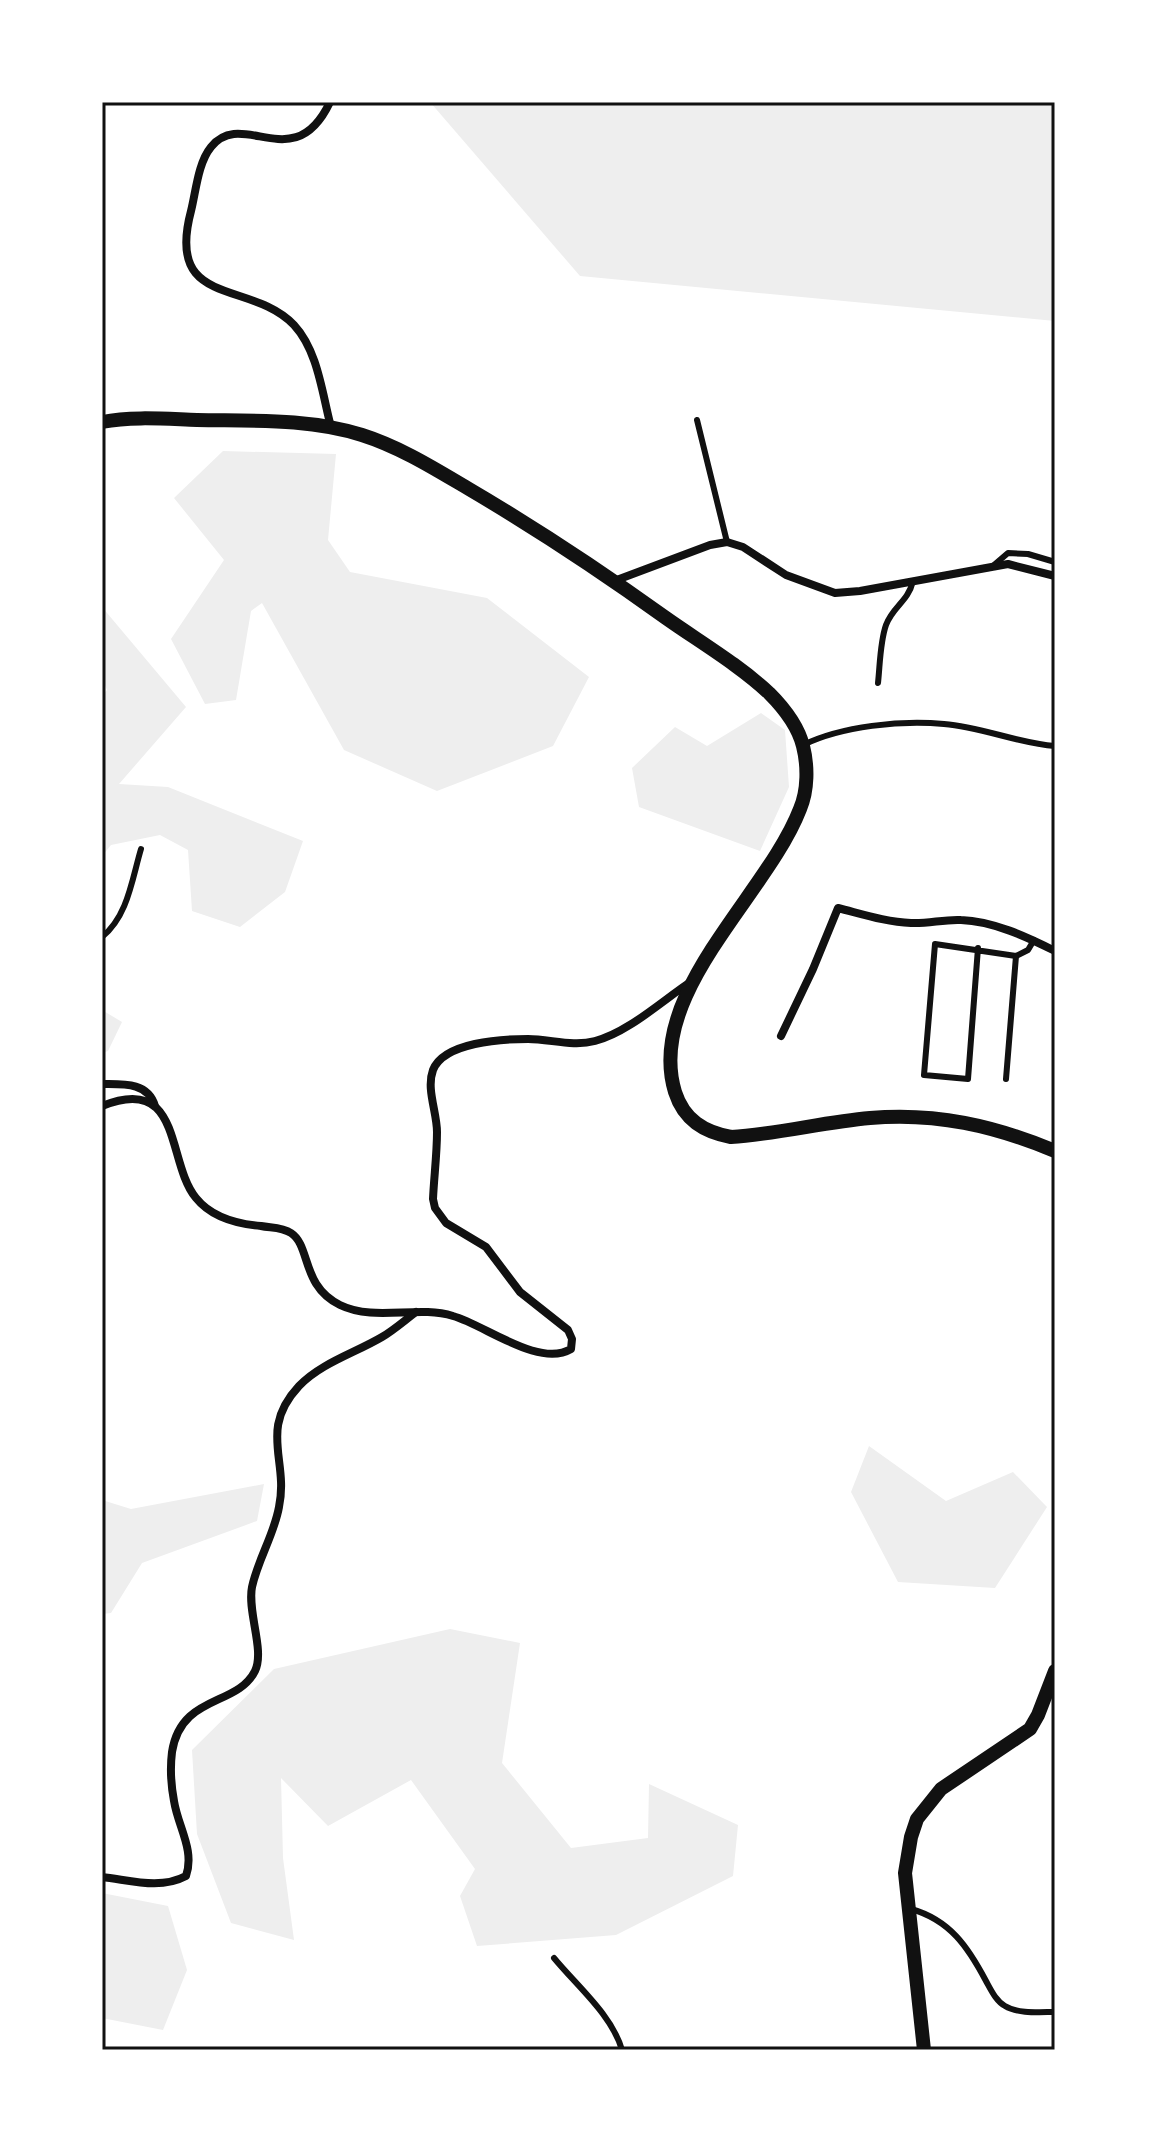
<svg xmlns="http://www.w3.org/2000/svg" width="1157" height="2152" font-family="Jost,sans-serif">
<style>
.green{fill:#eee}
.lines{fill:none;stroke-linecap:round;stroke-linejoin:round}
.service{stroke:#111;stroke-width:6}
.minor{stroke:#111;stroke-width:8}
.tertiary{stroke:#111;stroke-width:14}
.neatline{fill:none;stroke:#111;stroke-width:3}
</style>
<rect width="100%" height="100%" fill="#fff"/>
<g class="green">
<path d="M 430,102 L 1055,102 L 1055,321 L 580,276 Z"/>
<path d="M 223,451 L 336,454 L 328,540 L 350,572 L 487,598 L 589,677 L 553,746 L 437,791 L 344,750 L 262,603 L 251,611 L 236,700 L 205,704 L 171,639 L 224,560 L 174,498 Z"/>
<path d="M 102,607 L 186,707 L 119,784 L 168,787 L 303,841 L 285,892 L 240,927 L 192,911 L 188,850 L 160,835 L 111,845 L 102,856 L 102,696 L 107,690 L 102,678 Z"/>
<path d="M 761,713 L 785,730 L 789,787 L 760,851 L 639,807 L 632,768 L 675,727 L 707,746 Z"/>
<path d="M 102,1010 L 122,1022 L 108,1051 L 102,1053 Z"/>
<path d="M 869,1446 L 946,1501 L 1013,1472 L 1047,1507 L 995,1588 L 898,1582 L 851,1492 Z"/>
<path d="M 264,1484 L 257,1521 L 142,1563 L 111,1613 L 102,1614 L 102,1500 L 131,1509 Z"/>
<path d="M 450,1629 L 520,1643 L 502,1763 L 571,1848 L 648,1838 L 649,1784 L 738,1825 L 733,1876 L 616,1935 L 477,1946 L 460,1896 L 475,1869 L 411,1780 L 328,1826 L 281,1778 L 283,1858 L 294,1940 L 231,1923 L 197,1834 L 192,1750 L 274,1669 Z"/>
<path d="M 102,1893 L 168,1906 L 187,1970 L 163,2030 L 102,2018 Z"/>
</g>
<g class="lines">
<g class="service">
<path d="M 697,420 L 727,542"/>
<path d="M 994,565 L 1008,553 L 1028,554 L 1055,562"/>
<path d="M 878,683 C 880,665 880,642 886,625 C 893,606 908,602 913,581"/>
<path d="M 803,745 C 842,726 901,720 944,724 C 982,727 1017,743 1055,746"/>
<path d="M 102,937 C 128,916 132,879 141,849"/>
<path d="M 978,948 L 968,1079 L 924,1075 L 935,944 L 1016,956 L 1028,950 L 1034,940"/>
<path d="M 1006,1079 L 1016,956"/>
<path d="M 911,1909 C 950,1920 968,1947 986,1981 C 991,1990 996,2001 1005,2006 C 1018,2014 1040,2012 1055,2012"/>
<path d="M 554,1958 C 577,1986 612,2015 622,2050"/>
</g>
<g class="minor">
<path d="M 330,102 C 294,178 243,107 211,147 C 198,163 196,191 191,211 C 165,309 250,279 294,325 C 318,351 322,393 331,427"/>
<path d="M 614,581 L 710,545 L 727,542 L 743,547 L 786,575 L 835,593 L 860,591 L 1008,564 L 1055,576"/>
<path d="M 781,1036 L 813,969 L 838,908 C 862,914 886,922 911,923 C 928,924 944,919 961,920 C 993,921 1027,937 1055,951"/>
<path d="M 102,1084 C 123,1084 148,1082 155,1106"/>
<path d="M 102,1106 C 183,1073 166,1162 196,1198 C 212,1218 237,1224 261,1226 C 271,1228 282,1227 291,1233 C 311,1246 301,1286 340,1305 C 375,1322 417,1305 453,1316 C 485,1325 539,1368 571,1349 L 572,1339 L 568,1330 L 520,1292 L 486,1247 L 446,1223 L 435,1208 L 433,1199 C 434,1177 437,1154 437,1132 C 437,1112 426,1089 433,1070 C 444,1042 502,1039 528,1039 C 550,1039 573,1047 595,1041 C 627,1033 662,1001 689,983"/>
<path d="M 102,1877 C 130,1880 160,1890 186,1876 C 195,1850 178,1827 174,1801 C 171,1785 170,1768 172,1752 C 181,1694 237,1707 255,1671 C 265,1650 247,1612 252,1587 C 258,1559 274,1535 279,1507 C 289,1460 258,1430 299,1386 C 321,1363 355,1353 382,1337 C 394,1330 405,1320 416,1312"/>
</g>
<g class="tertiary">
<path d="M 102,422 C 133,416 166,419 197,420 C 252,421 309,418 362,435 C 400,447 435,469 469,489 C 537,529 602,572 666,618 C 700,642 739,665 769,693 C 784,708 798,726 803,746 C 808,766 808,790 800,809 C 767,895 645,994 675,1092 C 684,1120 704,1132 731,1137 C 778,1134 824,1122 870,1118 C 935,1112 995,1126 1055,1151"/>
<path d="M 924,2050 L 905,1873 L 911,1837 L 917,1819 L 941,1789 L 1030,1729 L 1038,1715 L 1055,1671"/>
</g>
</g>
<rect width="1157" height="2152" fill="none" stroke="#ffffff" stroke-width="208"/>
<rect x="104" y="104" width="949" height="1944" class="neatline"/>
</svg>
